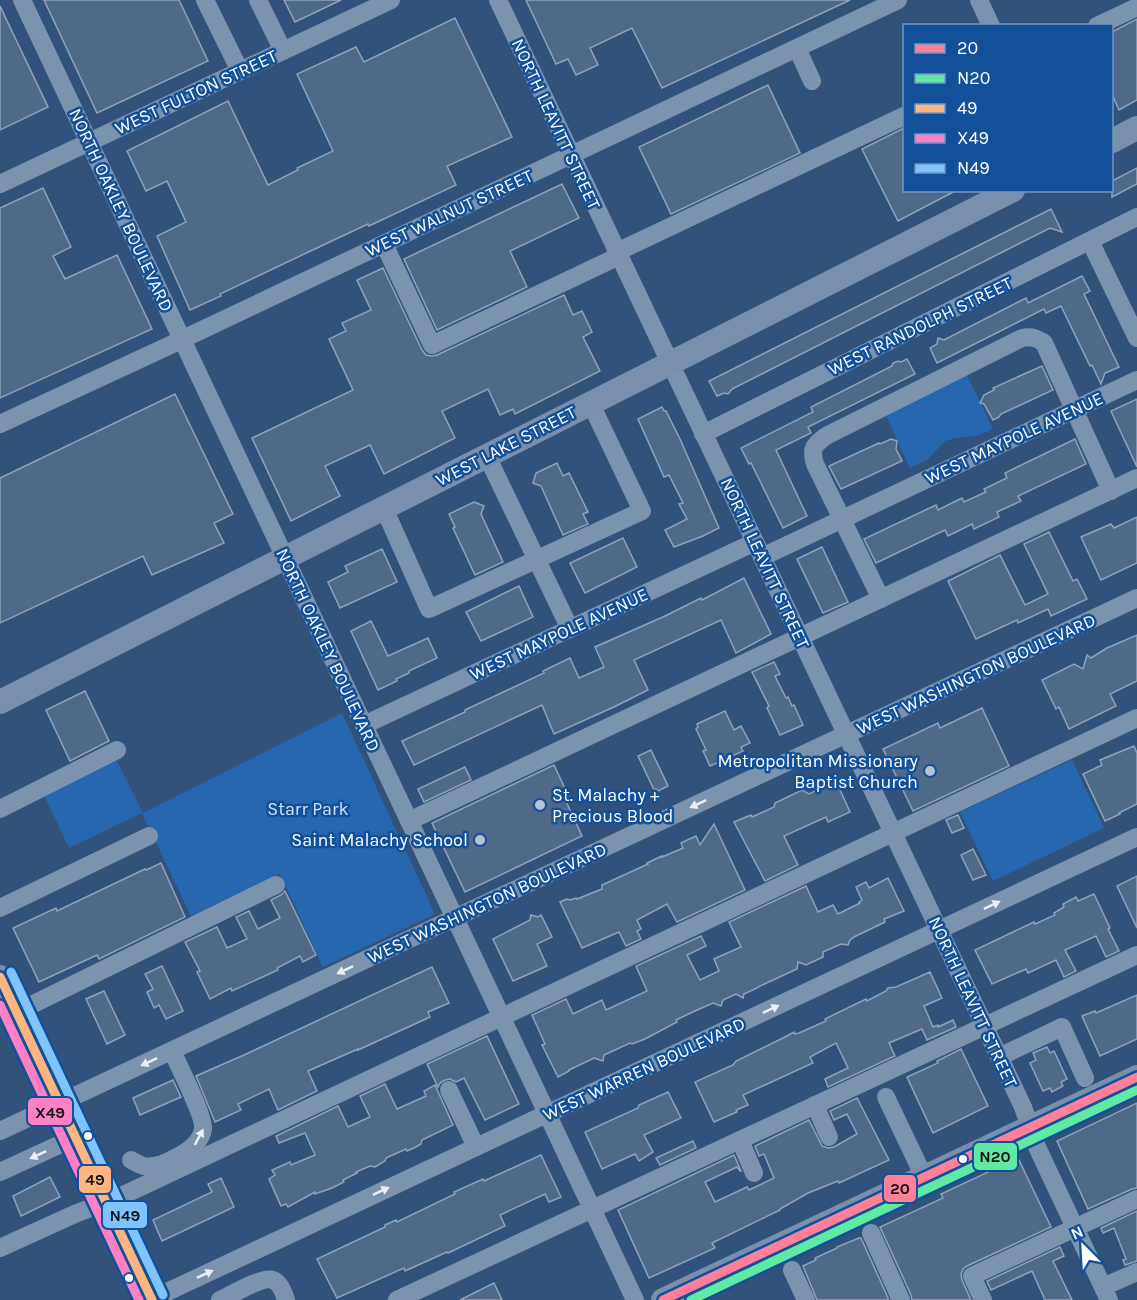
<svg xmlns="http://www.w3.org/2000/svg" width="1137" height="1300" font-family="Karla,sans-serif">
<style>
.green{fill:#2667b0}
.building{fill:#4f6a89;stroke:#90a3ba;stroke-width:1.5}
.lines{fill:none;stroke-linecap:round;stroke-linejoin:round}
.minor{stroke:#7c93ad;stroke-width:18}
.major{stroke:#798fab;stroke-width:24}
.bus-1-casing{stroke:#12509a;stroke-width:14}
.bus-2-casing{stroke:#12509a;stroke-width:14}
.bus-3-casing{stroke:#12509a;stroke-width:14}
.bus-4-casing{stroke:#12509a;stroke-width:14}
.bus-5-casing{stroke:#12509a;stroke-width:14}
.bus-1{stroke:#ff8098;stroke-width:9}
.bus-2{stroke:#60e9a3;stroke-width:9}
.bus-3{stroke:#ffb580;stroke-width:9}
.bus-4{stroke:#ff80c5;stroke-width:9}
.bus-5{stroke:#80c4ff;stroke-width:9}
.oneway{fill:#ebeff3}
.poi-dot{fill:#b7c3d1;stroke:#12509a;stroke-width:2}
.bus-dot{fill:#fff;stroke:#12509a;stroke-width:2}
.labels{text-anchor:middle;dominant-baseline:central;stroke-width:5;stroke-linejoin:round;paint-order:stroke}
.street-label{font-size:18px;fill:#fff;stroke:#12509a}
.poi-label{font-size:18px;fill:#fff;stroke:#12509a;text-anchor:end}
.park-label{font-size:18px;fill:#cde4fe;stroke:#12509a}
.line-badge{stroke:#12509a;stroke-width:2}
.pale-badge-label{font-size:16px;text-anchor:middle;font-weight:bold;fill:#111}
</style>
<rect width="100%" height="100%" fill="#31537b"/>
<g class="green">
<path d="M 965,371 L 993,429 L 975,436 L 955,438 L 945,441 L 927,460 L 910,468 L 884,411 Z"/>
<path d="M 342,713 L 434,912 L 433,915 L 323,967 L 280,874 L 191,916 L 142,813 L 69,848 L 43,793 L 115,757 L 143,813 Z"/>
<path d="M 1072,760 L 1104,828 L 993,881 L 960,812 Z"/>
</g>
<g class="building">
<path d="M 44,0 L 179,0 L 208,61 L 97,113 Z"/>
<path d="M 284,0 L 341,0 L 295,22 Z"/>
<path d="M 526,0 L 850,0 L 662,88 L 632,28 L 590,48 L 598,65 L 576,75 L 568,59 L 556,64 Z"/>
<path d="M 0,6 L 48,107 L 0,130 Z"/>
<path d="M 455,18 L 512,137 L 447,166 L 456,185 L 369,226 L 368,224 L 319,247 L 220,294 L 221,296 L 190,310 L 157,236 L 186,222 L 167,181 L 146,191 L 127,151 L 228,101 L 268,185 L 298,170 L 297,168 L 333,151 L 297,74 L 356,47 L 364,62 Z"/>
<path d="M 1137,19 L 1137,100 L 1119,110 L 1112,94 L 1112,32 Z"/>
<path d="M 768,85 L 800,153 L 671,214 L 639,147 Z"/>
<path d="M 904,128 L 904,190 L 957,190 L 898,221 L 862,149 Z"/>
<path d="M 1137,168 L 1137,184 L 1112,197 L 1112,181 Z"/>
<path d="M 562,184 L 579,218 L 510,251 L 527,287 L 437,330 L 404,259 Z"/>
<path d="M 43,188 L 71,247 L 53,256 L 65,279 L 117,255 L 152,329 L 0,398 L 0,208 Z"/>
<path d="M 1051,209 L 1062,232 L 1050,228 L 732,389 L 728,394 L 724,393 L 717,396 L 709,381 Z"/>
<path d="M 383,268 L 422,350 L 426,355 L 432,356 L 437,355 L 564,295 L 573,315 L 582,311 L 592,332 L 583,337 L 600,371 L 515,414 L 513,409 L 500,415 L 488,389 L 442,411 L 455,438 L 384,474 L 370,445 L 325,466 L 340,496 L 291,521 L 252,438 L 353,390 L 329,339 L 346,331 L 342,323 L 371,310 L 357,280 Z"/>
<path d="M 1082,276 L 1090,291 L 1084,294 L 1119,367 L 1105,373 L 1101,384 L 1092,365 L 1090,366 L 1061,306 L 1046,313 L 1044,309 L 937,363 L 930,348 L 937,344 L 938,338 L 944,340 L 1026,298 L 1028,303 Z"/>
<path d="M 907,359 L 915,374 L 808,427 L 811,433 L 776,450 L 807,516 L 783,528 L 751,463 L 749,464 L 741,448 L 813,412 L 811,407 L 892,366 L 893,363 L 898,361 L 901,362 Z"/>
<path d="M 1042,366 L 1053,390 L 1001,414 L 999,417 L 993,420 L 984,404 L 980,403 L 984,395 L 994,390 L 993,388 Z"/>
<path d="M 175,394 L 233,514 L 214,523 L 224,543 L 152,575 L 143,556 L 0,623 L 0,478 Z"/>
<path d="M 1137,399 L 1137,467 L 1111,411 Z"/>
<path d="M 662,407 L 664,411 L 666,411 L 680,439 L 719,528 L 703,536 L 674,547 L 665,530 L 687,519 L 679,504 L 683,503 L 669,475 L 664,477 L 638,419 Z"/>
<path d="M 891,439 L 897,441 L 896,449 L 902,461 L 841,489 L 829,466 L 879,443 L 880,444 Z"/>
<path d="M 1075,439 L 1086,464 L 1018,496 L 1021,501 L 997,512 L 999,517 L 974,529 L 972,524 L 948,536 L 945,530 L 876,563 L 864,539 L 936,505 L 938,510 L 962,498 L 964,502 L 986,492 L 984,489 L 1007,478 L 1005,473 Z"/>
<path d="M 557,463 L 563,476 L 569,473 L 588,512 L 583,514 L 588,524 L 563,535 L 541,486 L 533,483 L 536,473 Z"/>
<path d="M 474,502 L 484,506 L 481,514 L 503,562 L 475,575 L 453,528 L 455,527 L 449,514 Z"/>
<path d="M 1137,517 L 1137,563 L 1101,580 L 1081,537 L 1111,524 L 1114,528 Z"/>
<path d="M 1049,532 L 1073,581 L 1077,579 L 1087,599 L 1051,616 L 1048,609 L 1018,623 L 1017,620 L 976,639 L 948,581 L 1000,555 L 1025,605 L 1048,594 L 1024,544 Z"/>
<path d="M 623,538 L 637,567 L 585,593 L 570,563 Z"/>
<path d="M 822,547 L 848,602 L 823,613 L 797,559 Z"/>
<path d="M 382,549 L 397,582 L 340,608 L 328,582 L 348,572 L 345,566 Z"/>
<path d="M 744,578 L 771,634 L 736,653 L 721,620 L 634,660 L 648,690 L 616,706 L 554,734 L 542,705 L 414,765 L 402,741 L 465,712 L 465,710 L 544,673 L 543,671 L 570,658 L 579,678 L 604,667 L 595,647 L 665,616 L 701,598 L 702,600 Z"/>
<path d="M 519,586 L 533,617 L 481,641 L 466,612 Z"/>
<path d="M 371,621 L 388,656 L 428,638 L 437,658 L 409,671 L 409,673 L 396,679 L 397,681 L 378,690 L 351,631 Z"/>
<path d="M 1137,635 L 1137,681 L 1110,694 L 1116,706 L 1069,729 L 1059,707 L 1056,709 L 1042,680 L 1074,664 L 1083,669 L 1087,655 L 1091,658 L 1107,648 Z"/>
<path d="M 774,662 L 780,674 L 775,676 L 786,698 L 788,697 L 792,706 L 794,705 L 803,725 L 780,735 L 767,708 L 769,706 L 752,672 Z"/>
<path d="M 85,691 L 109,741 L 70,761 L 46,710 Z"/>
<path d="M 982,708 L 1009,766 L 913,811 L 883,749 L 938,723 L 940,728 Z"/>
<path d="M 725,711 L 734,730 L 741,726 L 750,743 L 741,747 L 743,751 L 710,766 L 703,751 L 706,750 L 696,729 L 698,727 L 697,724 Z"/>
<path d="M 1134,746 L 1137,753 L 1137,804 L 1119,813 L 1120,814 L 1105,821 L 1083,774 L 1102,765 L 1100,760 Z"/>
<path d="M 651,750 L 668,786 L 658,791 L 656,789 L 654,790 L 638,756 Z"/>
<path d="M 554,765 L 569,797 L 565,799 L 582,836 L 465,892 L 432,823 Z"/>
<path d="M 465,767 L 471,780 L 424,802 L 418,789 Z"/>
<path d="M 836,781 L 850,812 L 828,822 L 826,817 L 784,836 L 798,865 L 765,881 L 734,822 L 751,815 L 752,817 L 774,807 L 775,803 L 802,790 L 809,794 Z"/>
<path d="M 958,815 L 964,828 L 952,833 L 946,820 Z"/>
<path d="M 714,824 L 745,890 L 677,922 L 667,904 L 637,920 L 641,929 L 637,931 L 641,939 L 626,946 L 619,932 L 582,948 L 560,902 L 567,899 L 570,900 L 576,898 L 577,899 L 602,889 L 602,885 L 648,864 L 647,863 L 662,856 L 662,857 L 683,848 L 681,843 L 696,836 L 700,845 Z"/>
<path d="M 973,849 L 986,875 L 973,880 L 961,855 Z"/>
<path d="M 161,863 L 185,917 L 99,959 L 97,955 L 39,982 L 13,928 L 56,908 L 57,911 L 145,869 L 146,870 Z"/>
<path d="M 1137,876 L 1137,928 L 1117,886 Z"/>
<path d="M 888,878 L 904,911 L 884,919 L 885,922 L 854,937 L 850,940 L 848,945 L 841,944 L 823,952 L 823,957 L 806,965 L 798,962 L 797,969 L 758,987 L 757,988 L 744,994 L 743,998 L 736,994 L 723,1000 L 721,1006 L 713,1003 L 695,1011 L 676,1020 L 677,1022 L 645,1039 L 632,1044 L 630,1043 L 604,1055 L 603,1061 L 594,1058 L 569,1070 L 569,1071 L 558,1077 L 542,1045 L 545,1044 L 532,1015 L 566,999 L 573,1014 L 602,1000 L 606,1010 L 647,991 L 636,966 L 701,936 L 706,946 L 687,955 L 700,980 L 719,971 L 714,959 L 741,947 L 729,922 L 806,886 L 818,912 L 833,905 L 838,914 L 860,903 L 859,902 L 862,900 L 856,887 L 866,882 L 869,888 Z"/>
<path d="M 285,891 L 316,955 L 303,962 L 300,956 L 277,968 L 278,970 L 269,974 L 232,991 L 231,988 L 210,999 L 197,972 L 200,971 L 185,942 L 217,927 L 227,948 L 247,939 L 236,917 L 249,911 L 258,929 L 280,918 L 271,900 L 281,895 Z"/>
<path d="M 1094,894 L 1110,928 L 1108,929 L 1119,951 L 1106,957 L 1096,936 L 1065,950 L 1076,971 L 1064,977 L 1056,960 L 1028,973 L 1026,969 L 992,984 L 975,950 L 1034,922 L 1035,924 L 1055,915 L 1054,913 L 1064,907 L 1063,904 L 1076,897 L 1078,901 Z"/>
<path d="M 531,915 L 538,917 L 541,915 L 552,937 L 537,944 L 547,966 L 513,981 L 493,939 L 530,920 Z"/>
<path d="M 162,966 L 183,1011 L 166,1019 L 159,1005 L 154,1008 L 147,992 L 153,989 L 145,974 Z"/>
<path d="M 432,967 L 449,1003 L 428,1012 L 430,1017 L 358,1050 L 358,1049 L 308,1071 L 317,1091 L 278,1110 L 269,1089 L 238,1104 L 241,1110 L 215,1122 L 196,1076 L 244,1055 Z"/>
<path d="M 930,972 L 942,998 L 924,1006 L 933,1027 L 938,1025 L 938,1027 L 953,1020 L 956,1027 L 927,1040 L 922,1029 L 889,1043 L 895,1056 L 828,1087 L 825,1079 L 848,1068 L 836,1043 L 810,1057 L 813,1063 L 743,1095 L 748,1105 L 736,1110 L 737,1112 L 714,1122 L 695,1082 L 733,1065 L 736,1061 L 783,1038 L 794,1032 L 795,1034 L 799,1033 L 826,1021 L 825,1019 L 866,999 L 867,1001 L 886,991 L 888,988 L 896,987 Z"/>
<path d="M 104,991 L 125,1035 L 107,1044 L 86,999 Z"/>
<path d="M 1137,995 L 1137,1039 L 1100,1056 L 1082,1016 L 1095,1011 L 1096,1013 Z"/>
<path d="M 487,1036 L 519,1104 L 485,1120 L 464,1078 L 456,1082 L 450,1079 L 445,1080 L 440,1083 L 438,1087 L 427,1064 Z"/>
<path d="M 1047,1047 L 1050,1053 L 1054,1051 L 1067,1079 L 1061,1082 L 1063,1086 L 1052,1092 L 1050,1088 L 1043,1091 L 1030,1063 L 1036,1060 L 1033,1053 Z"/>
<path d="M 961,1049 L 988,1106 L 933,1133 L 907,1077 L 938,1063 L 937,1061 Z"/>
<path d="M 173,1080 L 181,1097 L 140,1115 L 133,1098 Z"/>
<path d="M 385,1084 L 397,1109 L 426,1096 L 424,1091 L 435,1085 L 453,1125 L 422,1140 L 421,1144 L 414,1148 L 407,1151 L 406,1149 L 386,1158 L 385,1161 L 375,1167 L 370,1166 L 356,1172 L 357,1173 L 343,1180 L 344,1182 L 332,1188 L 315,1194 L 315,1192 L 288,1207 L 286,1204 L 281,1206 L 269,1179 L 275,1175 L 272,1170 L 290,1162 L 291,1165 L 315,1155 L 305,1133 L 279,1143 L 276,1136 L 338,1106 L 348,1127 L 370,1117 L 360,1096 Z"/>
<path d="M 668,1092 L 681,1118 L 644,1135 L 653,1152 L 639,1161 L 635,1154 L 602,1169 L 585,1132 L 638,1108 L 639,1105 Z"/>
<path d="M 857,1098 L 889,1160 L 839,1183 L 838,1181 L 808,1193 L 780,1209 L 780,1210 L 712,1243 L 715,1248 L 649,1278 L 618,1210 L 734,1155 L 741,1171 L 740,1171 L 737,1167 L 705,1182 L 715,1202 L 747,1187 L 749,1190 L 774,1178 L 764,1154 L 759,1156 L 755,1146 L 809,1120 L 822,1146 L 828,1148 L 834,1147 L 857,1134 L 847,1114 L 834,1120 L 830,1111 Z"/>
<path d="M 1137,1103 L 1137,1188 L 1132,1189 L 1088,1209 L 1057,1141 Z"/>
<path d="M 693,1141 L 696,1148 L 660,1165 L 656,1158 Z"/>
<path d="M 541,1155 L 561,1197 L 549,1202 L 545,1194 L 500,1215 L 505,1226 L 448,1253 L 447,1252 L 405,1271 L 404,1268 L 337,1298 L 317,1259 L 385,1227 L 385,1225 L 396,1220 L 397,1222 L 455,1194 L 454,1192 L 483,1179 L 484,1181 Z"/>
<path d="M 1018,1158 L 1051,1227 L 967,1266 L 963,1269 L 961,1274 L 962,1280 L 971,1300 L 912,1300 L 911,1295 L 880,1227 L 943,1198 L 941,1194 Z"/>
<path d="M 50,1177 L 60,1197 L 21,1216 L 13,1196 Z"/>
<path d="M 221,1178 L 234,1207 L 162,1241 L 153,1220 L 212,1192 L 208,1184 Z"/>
<path d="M 1137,1211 L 1137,1261 L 1125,1265 L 1123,1260 L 1126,1259 L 1114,1228 L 1103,1233 L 1101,1228 Z"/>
<path d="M 859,1238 L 861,1238 L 889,1300 L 817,1300 L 803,1266 L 816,1260 L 815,1258 L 837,1248 L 837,1247 Z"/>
<path d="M 1060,1247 L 1064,1256 L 1053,1261 L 1072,1300 L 1045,1300 L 1032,1271 L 991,1290 L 987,1281 Z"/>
<path d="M 494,1283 L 502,1300 L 460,1300 Z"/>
</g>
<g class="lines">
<g class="minor">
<path d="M 22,0 L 635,1300"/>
<path d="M 205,0 L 240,71"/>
<path d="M 258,0 L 283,51"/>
<path d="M 498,0 L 1023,1107 L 1037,1147 L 1109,1300"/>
<path d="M 979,0 L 991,26"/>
<path d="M 1097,26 L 1137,7"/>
<path d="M 797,48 L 812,81"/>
<path d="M 0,184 L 391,0"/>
<path d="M 1090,241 L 1137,338"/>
<path d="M 384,244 L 432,345 L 619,256"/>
<path d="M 617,252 L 904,116"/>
<path d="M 0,424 L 164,348 L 898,0"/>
<path d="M 703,434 L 1137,217"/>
<path d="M 487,456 L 570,629"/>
<path d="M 384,508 L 429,609 L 642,511 L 591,404"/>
<path d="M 762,557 L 1137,380"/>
<path d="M 881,599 L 815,464 C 810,448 814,445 826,436 L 1022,338 C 1032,336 1036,338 1044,343 L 1111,491"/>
<path d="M 364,725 L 755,542"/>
<path d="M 0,809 L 117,750"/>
<path d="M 409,821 L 1137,478"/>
<path d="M 0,908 L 149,836"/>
<path d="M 17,1012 L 276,885"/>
<path d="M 999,1057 L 1062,1027 L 1085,1078"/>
<path d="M 449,1090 L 476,1147"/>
<path d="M 886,1097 L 924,1177"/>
<path d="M 815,1105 L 829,1137"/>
<path d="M 0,1131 L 1137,598"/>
<path d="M 740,1140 L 754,1173"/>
<path d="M 131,1160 C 135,1162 140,1165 144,1166 C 154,1168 167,1163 175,1158 C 187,1152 201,1143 203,1129 C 205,1118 178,1064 172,1051"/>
<path d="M 0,1172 L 76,1137"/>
<path d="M 871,1233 L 901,1300"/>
<path d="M 0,1248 L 77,1213 L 107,1202 L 132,1191 L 1137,718"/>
<path d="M 792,1270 L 806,1300"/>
<path d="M 1103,1287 L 1137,1272"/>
<path d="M 150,1300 L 1137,837"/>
<path d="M 220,1300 C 231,1295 263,1276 273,1280 C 280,1283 284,1293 286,1300"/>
<path d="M 397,1300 L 1137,955"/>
<path d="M 983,1300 L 972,1276 L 1137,1199"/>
</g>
<g class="major">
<path d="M 1112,141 L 1137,128"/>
<path d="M 0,702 L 1013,190"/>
<path d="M 0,977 L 152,1300"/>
<path d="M 663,1300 L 1137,1077"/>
</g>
<defs>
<path id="bus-1" d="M 663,1300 L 1137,1077"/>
<path id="bus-2" d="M 691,1300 L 1137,1090"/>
<path id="bus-3" d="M 0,977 L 152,1300"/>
<path id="bus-4" d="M 0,1005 L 139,1300"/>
<path id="bus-5" d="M 11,972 L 163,1295"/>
</defs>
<use href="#bus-1" class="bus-1-casing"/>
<use href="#bus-2" class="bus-2-casing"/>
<use href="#bus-3" class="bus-3-casing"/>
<use href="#bus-4" class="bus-4-casing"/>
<use href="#bus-5" class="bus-5-casing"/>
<use href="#bus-1" class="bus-1"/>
<use href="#bus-2" class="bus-2"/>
<use href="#bus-3" class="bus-3"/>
<use href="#bus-4" class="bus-4"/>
<use href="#bus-5" class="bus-5"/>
</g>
<defs><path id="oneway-solid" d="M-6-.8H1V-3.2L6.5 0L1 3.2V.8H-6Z" transform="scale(1.5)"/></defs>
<g class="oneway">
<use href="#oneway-solid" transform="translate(698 804) rotate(155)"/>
<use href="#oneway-solid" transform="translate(992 905) rotate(-25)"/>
<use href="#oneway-solid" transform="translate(345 970) rotate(155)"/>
<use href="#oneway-solid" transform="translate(771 1009) rotate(-25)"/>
<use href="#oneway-solid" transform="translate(149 1062) rotate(155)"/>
<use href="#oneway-solid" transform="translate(199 1137) rotate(-62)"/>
<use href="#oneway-solid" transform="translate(38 1155) rotate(155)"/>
<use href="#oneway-solid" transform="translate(381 1191) rotate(-25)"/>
<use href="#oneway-solid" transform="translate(205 1274) rotate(-25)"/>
</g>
<g class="poi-dot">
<circle cx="930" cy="771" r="6"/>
<circle cx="540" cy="805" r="6"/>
<circle cx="480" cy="840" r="6"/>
</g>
<g class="bus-dot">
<circle cx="88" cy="1136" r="5"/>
<circle cx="963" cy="1159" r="5"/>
<circle cx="129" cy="1278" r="5"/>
</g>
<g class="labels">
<g class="street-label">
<text transform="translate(196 92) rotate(-25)">WEST FULTON STREET</text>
<text transform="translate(556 124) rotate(65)">NORTH LEAVITT STREET</text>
<text transform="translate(121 210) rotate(65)">NORTH OAKLEY BOULEVARD</text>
<text transform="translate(449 213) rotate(-25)">WEST WALNUT STREET</text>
<text transform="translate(920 326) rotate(-26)">WEST RANDOLPH STREET</text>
<text transform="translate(1014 438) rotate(-25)">WEST MAYPOLE AVENUE</text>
<text transform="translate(506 446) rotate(-27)">WEST LAKE STREET</text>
<text transform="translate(765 563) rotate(65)">NORTH LEAVITT STREET</text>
<text transform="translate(559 634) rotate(-25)">WEST MAYPOLE AVENUE</text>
<text transform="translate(328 650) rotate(65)">NORTH OAKLEY BOULEVARD</text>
<text transform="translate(976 674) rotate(-25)">WEST WASHINGTON BOULEVARD</text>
<text transform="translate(487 903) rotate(-25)">WEST WASHINGTON BOULEVARD</text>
<text transform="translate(973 1002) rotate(65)">NORTH LEAVITT STREET</text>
<text transform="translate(644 1069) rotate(-25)">WEST WARREN BOULEVARD</text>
</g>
<g class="poi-label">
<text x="918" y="761">Metropolitan Missionary<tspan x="918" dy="21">Baptist Church</tspan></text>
<text x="552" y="795" text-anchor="start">St. Malachy +<tspan x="552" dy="21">Precious Blood</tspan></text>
<text x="468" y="840">Saint Malachy School</text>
</g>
<g class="park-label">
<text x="308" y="809">Starr Park</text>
</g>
</g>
<g class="line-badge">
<rect x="27" y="1097" width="46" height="29" rx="6" fill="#ff80c5"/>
<rect x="973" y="1142" width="45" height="29" rx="6" fill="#60e9a3"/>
<rect x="78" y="1165" width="34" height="29" rx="6" fill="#ffb580"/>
<rect x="883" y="1174" width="34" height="29" rx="6" fill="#ff8098"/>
<rect x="102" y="1201" width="46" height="28" rx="6" fill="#80c4ff"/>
</g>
<g class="pale-badge-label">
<text x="50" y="1118">X49</text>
<text x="995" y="1162">N20</text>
<text x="95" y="1185">49</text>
<text x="900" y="1194">20</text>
<text x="125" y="1221">N49</text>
</g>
<rect x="903" y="24" width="210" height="168" fill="#12509a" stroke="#7196c2" stroke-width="1.5"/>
<rect x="915" y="44" width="30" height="9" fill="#ff8098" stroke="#7196c2" stroke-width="1.5"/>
<text x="957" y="54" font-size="18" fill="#ffffff">20</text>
<rect x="915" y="74" width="30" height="9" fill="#60e9a3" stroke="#7196c2" stroke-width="1.5"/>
<text x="957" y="84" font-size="18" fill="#ffffff">N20</text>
<rect x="915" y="104" width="30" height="9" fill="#ffb580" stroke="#7196c2" stroke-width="1.5"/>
<text x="957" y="114" font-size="18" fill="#ffffff">49</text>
<rect x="915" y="134" width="30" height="9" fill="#ff80c5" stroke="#7196c2" stroke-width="1.5"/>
<text x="957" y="144" font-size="18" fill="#ffffff">X49</text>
<rect x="915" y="164" width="30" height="9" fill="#80c4ff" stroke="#7196c2" stroke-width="1.5"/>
<text x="957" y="174" font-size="18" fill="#ffffff">N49</text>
<g transform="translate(1083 1246) rotate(336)" stroke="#12509a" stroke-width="4.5" paint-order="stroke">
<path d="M0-4.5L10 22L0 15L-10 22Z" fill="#ffffff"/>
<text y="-9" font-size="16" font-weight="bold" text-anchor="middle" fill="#ffffff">N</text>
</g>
</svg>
